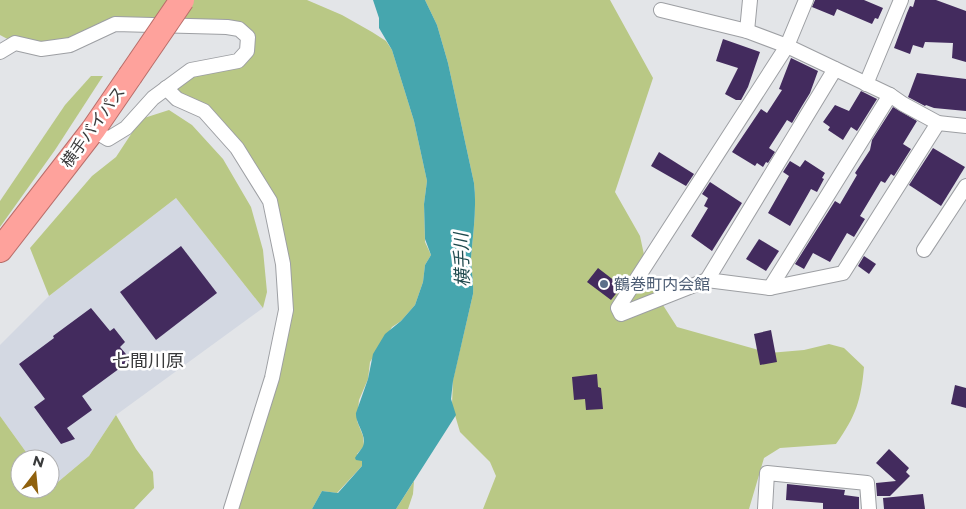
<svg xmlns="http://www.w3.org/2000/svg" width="966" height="509" font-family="Montserrat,'Noto Sans JP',sans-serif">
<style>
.built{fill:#d3d8e2}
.green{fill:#b9c885}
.water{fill:#46a6ae}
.building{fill:#432b5e}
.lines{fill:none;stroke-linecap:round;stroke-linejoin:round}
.minor-casing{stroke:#9d9fa3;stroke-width:16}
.trunk-casing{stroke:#b96e6a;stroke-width:26}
.minor{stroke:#fff;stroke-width:14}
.trunk{stroke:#fea29c;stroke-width:24}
.trunk-bridge-casing{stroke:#b96e6a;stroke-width:26;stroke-linecap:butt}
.trunk-bridge{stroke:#fea29c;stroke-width:24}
.service-dot{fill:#5c6f8a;stroke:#fff;stroke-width:2}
.labels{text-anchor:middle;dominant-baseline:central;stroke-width:5;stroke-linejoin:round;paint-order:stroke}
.street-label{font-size:16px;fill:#393a3b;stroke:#fff}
.service-label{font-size:16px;fill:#4e5e75;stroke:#fff;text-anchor:start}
.water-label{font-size:18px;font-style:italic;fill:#1f4a4e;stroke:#fff}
.neighbourhood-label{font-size:18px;fill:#393a3b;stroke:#fff}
</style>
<rect width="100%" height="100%" fill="#e3e5e8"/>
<path class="built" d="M 176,198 L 263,308 L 116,415 L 89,456 L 52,487 L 50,485 L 50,459 L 31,459 L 0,416 L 0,345 L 49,296 Z"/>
<g class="green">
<path d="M 0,0 L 307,0 L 342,15 L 372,32 L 386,41 L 392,50 L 414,121 L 427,181 L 424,204 L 425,242 L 431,255 L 425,265 L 423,282 L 415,305 L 401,321 L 392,327 L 370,362 L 368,379 L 359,400 L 357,421 L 363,436 L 364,446 L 357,454 L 362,461 L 362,466 L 337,493 L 322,491 L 312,509 L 231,509 L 286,310 L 270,201 L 204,111 L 166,88 L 247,51 L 239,29 L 115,24 L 70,45 L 15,43 L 0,35 Z"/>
<path d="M 425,0 L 610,0 L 653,78 L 615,192 L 640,236 L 649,278 L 661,302 L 677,327 L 769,353 L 804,350 L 829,344 L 844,348 L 864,367 C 861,400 856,416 836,444 L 780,448 L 764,458 L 749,509 L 483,509 L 496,476 L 490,462 L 460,432 L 452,405 L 453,380 L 473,294 C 474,282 471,270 471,258 C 473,233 477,208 474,183 L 448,63 L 437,25 Z"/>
<path d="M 91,76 L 103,76 L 55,150 L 0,227 L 0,201 L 65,105 Z"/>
<path d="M 169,110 L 192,125 L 223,159 L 251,207 L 263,250 L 267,292 L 263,308 L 176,198 L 49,296 L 30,248 L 92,176 L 116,157 L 141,119 Z"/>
<path d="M 116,415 L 136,449 L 153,472 L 154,488 L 134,509 L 0,509 L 0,416 L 31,459 L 20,459 L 20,489 L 50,489 L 50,485 L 52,487 L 89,456 Z"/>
<path d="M 414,481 L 413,494 L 408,509 L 396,509 Z"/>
</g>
<path class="water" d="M 373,0 L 425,0 L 437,25 L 448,63 L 474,183 C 477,208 473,233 471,258 C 471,270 474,282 473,294 L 453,381 L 451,399 L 456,415 L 396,509 L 312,509 L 322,491 L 338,493 L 362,466 L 362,461 L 356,460 L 355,458 C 357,454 360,451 362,448 C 369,437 355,424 356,413 L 368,379 L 373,354 L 385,334 L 401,321 L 415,305 L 423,282 L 425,265 L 431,255 L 425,239 L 424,204 L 427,181 L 414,121 L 392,50 L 379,28 L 379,18 Z"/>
<g class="building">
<path d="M 815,0 L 864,0 L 883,8 L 878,19 L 875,18 L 872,24 L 837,9 L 834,16 L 812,7 Z"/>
<path d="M 915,0 L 936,0 L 966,11 L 966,62 L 952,58 L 953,43 L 925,42 L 923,48 L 913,45 L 910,54 L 894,48 L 907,13 L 910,6 L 913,7 Z"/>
<path d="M 723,39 L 760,52 L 748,87 L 741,100 L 736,100 L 725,94 L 738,68 L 716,61 Z"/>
<path d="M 791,58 L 818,71 L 810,93 L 802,106 L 792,123 L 787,120 L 769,148 L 775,152 L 768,163 L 766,162 L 763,167 L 757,163 L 755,166 L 732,152 L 761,109 L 767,113 L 782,90 L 779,89 Z"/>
<path d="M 917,73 L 966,79 L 966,111 L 934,108 L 926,105 L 925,106 L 908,97 Z"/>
<path d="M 861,91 L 877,99 L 857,131 L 851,127 L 843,140 L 828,130 L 830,127 L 823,122 L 835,105 L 849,111 Z"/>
<path d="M 893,107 L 917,121 L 903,144 L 911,149 L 894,176 L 891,174 L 885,183 L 881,181 L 860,216 L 865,219 L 854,237 L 847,233 L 830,262 L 813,253 L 804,269 L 795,264 L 835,201 L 840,204 L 857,175 L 855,173 L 870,150 L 872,140 Z"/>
<path d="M 933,148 L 965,167 L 941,206 L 909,185 Z"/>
<path d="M 659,152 L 694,174 L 686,186 L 651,166 Z"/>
<path d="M 805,160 L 825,173 L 822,178 L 824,179 L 817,192 L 811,189 L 790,226 L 768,213 L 789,176 L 783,172 L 790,161 L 800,167 Z"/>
<path d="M 710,182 L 742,203 L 712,251 L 691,236 L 708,208 L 704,206 L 708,198 L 702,194 Z"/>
<path d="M 759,239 L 779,251 L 766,271 L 746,259 Z"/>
<path d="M 181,246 L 217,293 L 156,340 L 120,292 Z"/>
<path d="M 864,256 L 876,264 L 869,274 L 858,266 Z"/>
<path d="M 598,268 L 620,285 L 617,289 L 619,290 L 611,300 L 587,282 Z"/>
<path d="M 91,308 L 110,331 L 114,328 L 125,342 L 120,347 L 131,360 L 82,396 L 92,410 L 67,428 L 75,439 L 61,444 L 34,407 L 45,399 L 19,364 L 54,338 L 53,336 Z"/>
<path d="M 771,330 L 777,362 L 760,365 L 754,334 Z"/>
<path d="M 597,374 L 598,387 L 601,388 L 603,409 L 586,410 L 585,399 L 574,400 L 572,377 Z"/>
<path d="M 955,385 L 966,388 L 966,408 L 951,404 Z"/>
<path d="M 889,449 L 909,468 L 906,472 L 910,476 L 890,496 L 877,496 L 876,483 L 896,481 L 876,463 Z"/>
<path d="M 787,484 L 845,490 L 844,495 L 859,497 L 859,509 L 823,509 L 823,503 L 786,500 Z"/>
<path d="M 923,494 L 925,509 L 884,509 L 883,498 Z"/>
</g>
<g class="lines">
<defs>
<g id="minor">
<path d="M 806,0 L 787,46 L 618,308 L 621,314 L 707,280 L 770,288 L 843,273 L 938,123"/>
<path d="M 661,10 L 747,31 L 787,46 L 890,95 L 903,104 L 938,123 L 966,126"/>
<path d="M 747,31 L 750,0"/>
<path d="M 0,52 L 15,43 L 41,49 L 70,45 L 115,24 L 227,27 L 239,29 L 248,37 L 247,51 L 238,61 L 191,70 L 153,98 L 126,128 L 108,139 L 93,130"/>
<path d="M 866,84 L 901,0"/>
<path d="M 166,88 L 177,99 L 204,111 L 237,148 L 270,201 L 283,264 L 286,310 L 272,378 L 231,509"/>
<path d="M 924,250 L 966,186"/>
<path d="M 707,280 L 835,69"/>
<path d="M 770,288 L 890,95"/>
<path d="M 765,509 L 767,473 L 867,483 L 869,509"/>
</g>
<path id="trunk" d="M 0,250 L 93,130 L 130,76"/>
</defs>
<use href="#minor" class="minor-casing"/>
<use href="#trunk" class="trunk-casing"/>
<use href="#minor" class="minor"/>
<use href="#trunk" class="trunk"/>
<defs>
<path id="trunk-bridge" d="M 130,76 L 182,0"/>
</defs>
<use href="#trunk-bridge" class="trunk-bridge-casing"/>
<use href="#trunk-bridge" class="trunk-bridge"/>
</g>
<circle class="service-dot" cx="604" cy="284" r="5"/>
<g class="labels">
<g class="street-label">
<text transform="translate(93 127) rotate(-54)">横手バイパス</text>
</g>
<g class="service-label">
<text x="614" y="284">鶴巻町内会館</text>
</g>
<g class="water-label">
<text transform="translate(462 260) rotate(-92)">横手川</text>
</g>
<g class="neighbourhood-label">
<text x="148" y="361">七間川原</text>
</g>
</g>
<g transform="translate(35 474) rotate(16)"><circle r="24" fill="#ffffff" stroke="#b0b0b1"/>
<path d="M0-4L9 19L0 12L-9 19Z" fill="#90610d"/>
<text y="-8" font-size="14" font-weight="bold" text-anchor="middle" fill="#393a3b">N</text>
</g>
</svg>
